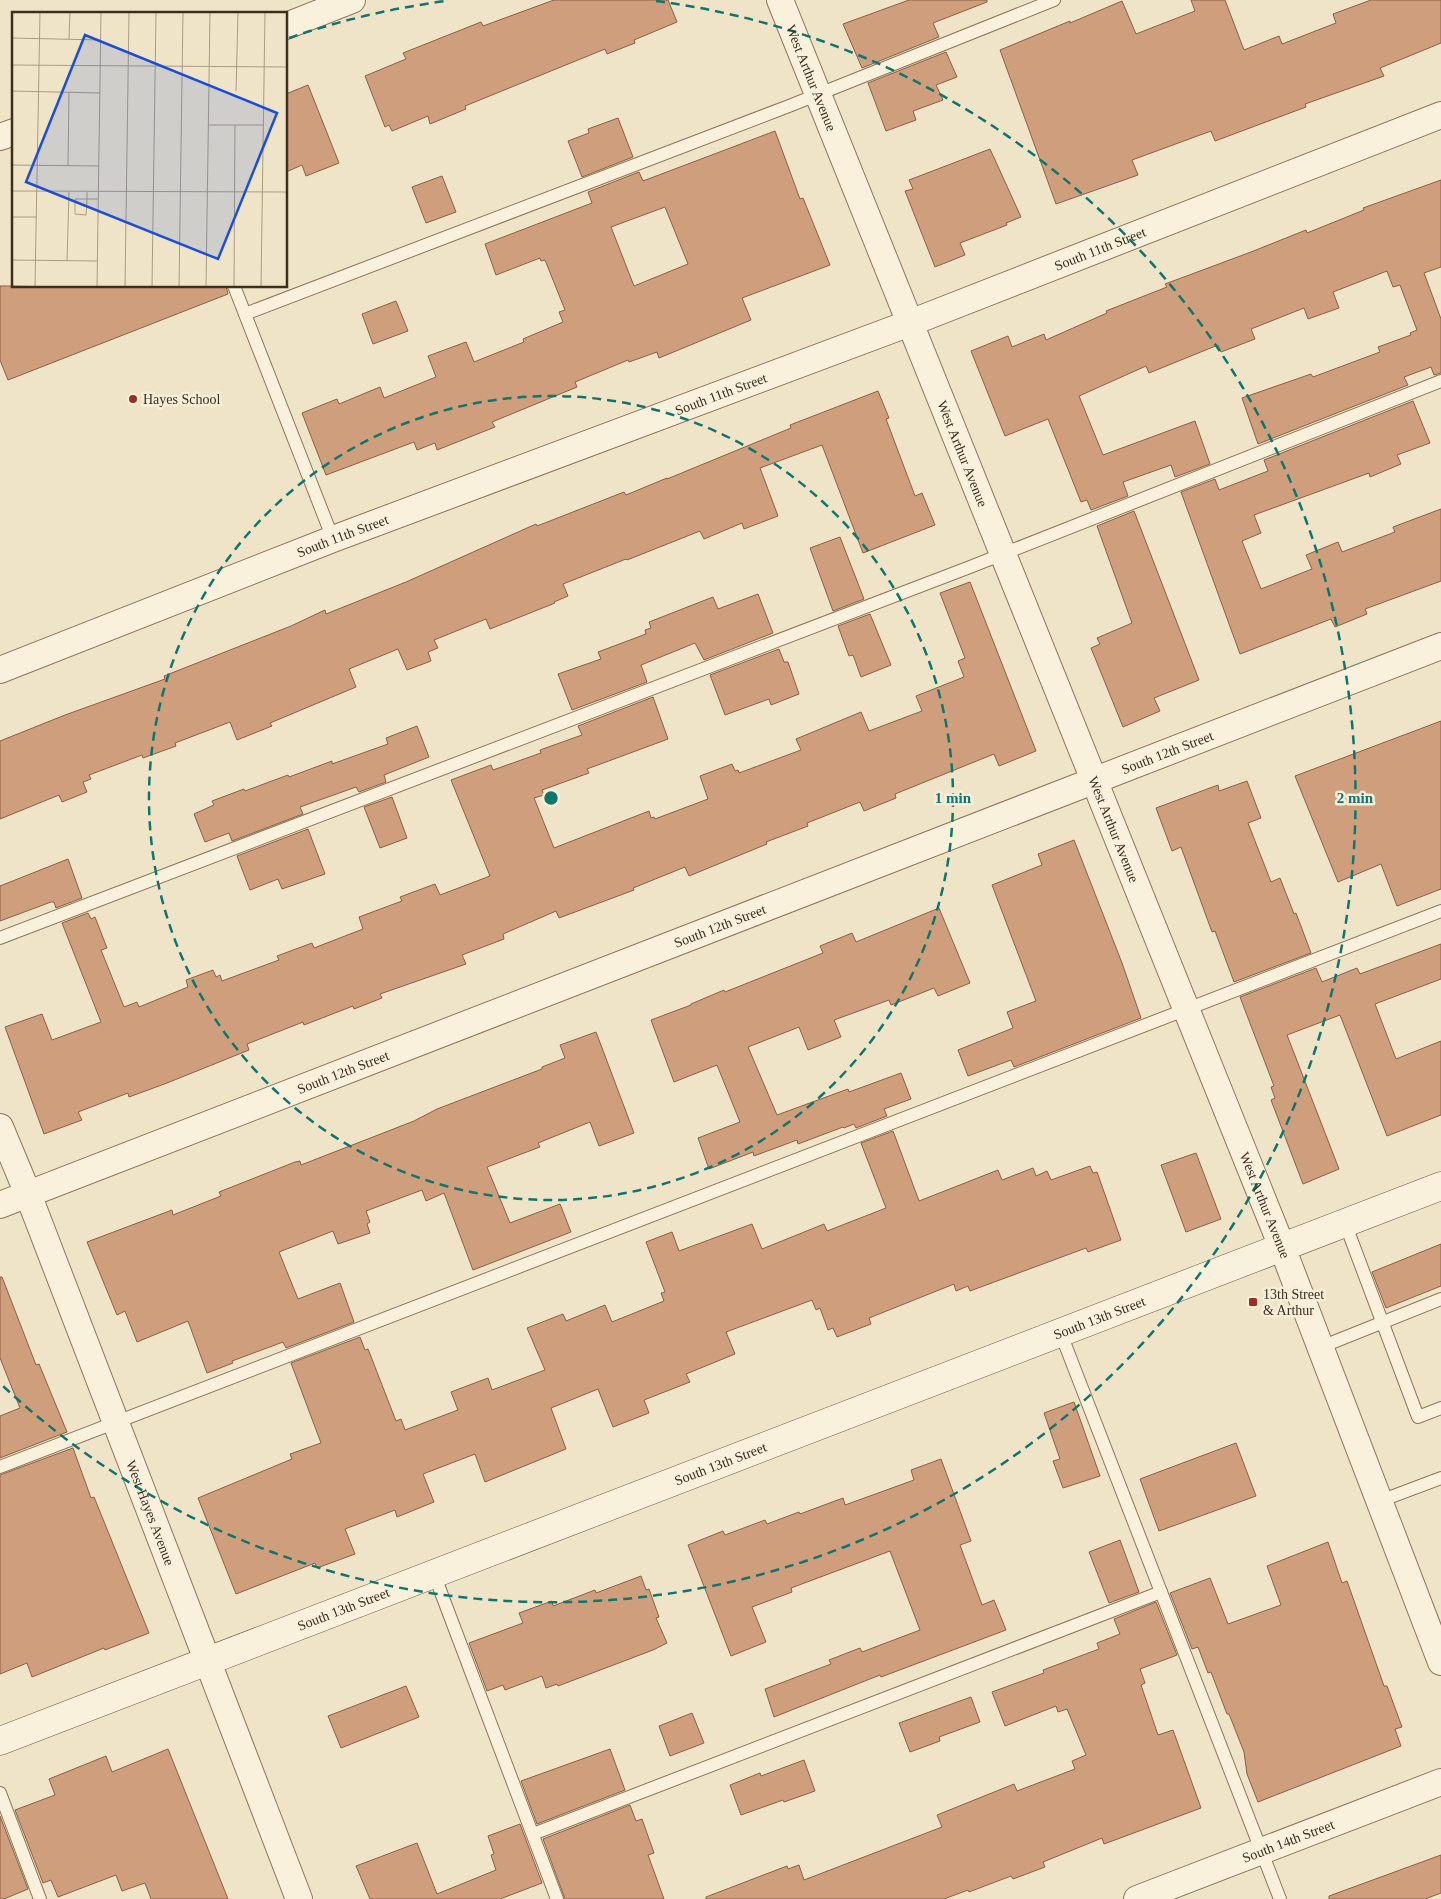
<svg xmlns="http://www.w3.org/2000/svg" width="1441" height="1899" font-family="'Times New Roman',serif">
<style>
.building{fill:#cf9f7d;stroke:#8d5f41;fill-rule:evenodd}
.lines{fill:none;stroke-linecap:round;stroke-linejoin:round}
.lane-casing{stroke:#8d765c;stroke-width:14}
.street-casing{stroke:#8d765c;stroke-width:28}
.secondary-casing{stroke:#6f573f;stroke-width:29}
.lane{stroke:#faf1dc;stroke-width:12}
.street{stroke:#faf1dc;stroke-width:26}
.secondary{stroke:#faf1dc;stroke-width:28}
.ring{fill:none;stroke:#0f766e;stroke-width:2.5;stroke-dasharray:9 6}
.poi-dot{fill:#9e2a2b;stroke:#f7eed8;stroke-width:2}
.labels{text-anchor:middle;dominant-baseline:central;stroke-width:5;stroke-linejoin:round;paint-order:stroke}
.street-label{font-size:14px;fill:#3d2e20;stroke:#f7eed8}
.poi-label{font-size:14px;fill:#3d2e20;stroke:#f7eed8;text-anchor:start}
.inset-road{fill:none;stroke:#a89b85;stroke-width:1}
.view{fill:#1d4ed8;fill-opacity:0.15;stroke:#1d4ed8;stroke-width:2.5}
.inset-edge{fill:none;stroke:#3d2e20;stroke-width:2.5}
.centre{fill:#0f766e;stroke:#f7eed8;stroke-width:2.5}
.ring-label{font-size:15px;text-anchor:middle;font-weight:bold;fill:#0f766e;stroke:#f7eed8;stroke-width:5;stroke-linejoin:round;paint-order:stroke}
</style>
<rect width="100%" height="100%" fill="#f0e4c8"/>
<g class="building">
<path d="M 554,0 L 668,0 L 677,22 L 634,40 L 635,43 L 607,54 L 605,49 L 465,106 L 466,109 L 430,124 L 428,116 L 392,131 L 389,125 L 385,127 L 365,76 L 406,59 L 403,53 L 481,22 L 483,26 Z"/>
<path d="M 909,0 L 987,0 L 987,2 L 933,23 L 939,37 L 862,68 L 843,24 Z"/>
<path d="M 1191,0 L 1225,0 L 1244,50 L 1279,36 L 1282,44 L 1336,23 L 1333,14 L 1371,0 L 1441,0 L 1441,43 L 1380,68 L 1384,76 L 1305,104 L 1306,107 L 1215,141 L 1211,131 L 1132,160 L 1138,175 L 1056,204 L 1000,50 L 1070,21 L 1070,23 L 1122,1 L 1136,34 L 1195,11 Z"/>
<path d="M 946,52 L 957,77 L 936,85 L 943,100 L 913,111 L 916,120 L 886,131 L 868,83 Z"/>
<path d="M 308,85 L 339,163 L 306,176 L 302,165 L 286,172 L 286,94 Z"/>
<path d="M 618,118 L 633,157 L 582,177 L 568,141 L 589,133 L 588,129 Z"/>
<path d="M 775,131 L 800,199 L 803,198 L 830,265 L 742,298 L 751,320 L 659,358 L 657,352 L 629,362 L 628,360 L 575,382 L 577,387 L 492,422 L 495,427 L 437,450 L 435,443 L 417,450 L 414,442 L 326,475 L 302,413 L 337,399 L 339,404 L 380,387 L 384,398 L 436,377 L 428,356 L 466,342 L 474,362 L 524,342 L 523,339 L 563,322 L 559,312 L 565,310 L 545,260 L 541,261 L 540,258 L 496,275 L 485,244 L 592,203 L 588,192 L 639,172 L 643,181 ZM 665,207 L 688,264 L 634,286 L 611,227 Z"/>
<path d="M 990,149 L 1021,217 L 1006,223 L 1007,225 L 960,243 L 965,255 L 935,267 L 905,191 L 913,189 L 909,180 Z"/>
<path d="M 442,176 L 456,212 L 426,223 L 412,187 Z"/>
<path d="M 1441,180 L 1441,267 L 1424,273 L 1441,319 L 1441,373 L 1434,375 L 1431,367 L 1404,377 L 1408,385 L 1258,444 L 1242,398 L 1311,374 L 1313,377 L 1380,352 L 1378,347 L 1411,335 L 1410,333 L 1417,330 L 1400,285 L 1393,287 L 1387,271 L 1333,292 L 1339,308 L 1308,319 L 1304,308 L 1251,329 L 1255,339 L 1221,352 L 1218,345 L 1149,373 L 1146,366 L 1079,396 L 1103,455 L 1195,421 L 1210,464 L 1175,477 L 1171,465 L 1123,482 L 1128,496 L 1091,510 L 1087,500 L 1081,502 L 1048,419 L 1005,436 L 971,351 L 1008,336 L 1012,347 L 1044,334 L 1046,340 L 1107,313 L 1106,311 L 1167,287 L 1165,284 L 1251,252 L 1306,230 L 1307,233 L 1364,210 L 1363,208 Z"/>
<path d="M 0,286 L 226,286 L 228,294 L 8,380 L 0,360 Z"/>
<path d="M 396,301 L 408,331 L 373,344 L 362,314 Z"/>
<path d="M 878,391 L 889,418 L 886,419 L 915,496 L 922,493 L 935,525 L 863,553 L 822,445 L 760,468 L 778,516 L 744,529 L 742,523 L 704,539 L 700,531 L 627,560 L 626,559 L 563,584 L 568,596 L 554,602 L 555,603 L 490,629 L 486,619 L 434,640 L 438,648 L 428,652 L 431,661 L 407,670 L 398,649 L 349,669 L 356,687 L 270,723 L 272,726 L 237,740 L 230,722 L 175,743 L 176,746 L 143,758 L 142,755 L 89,775 L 91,779 L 83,782 L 87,792 L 62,802 L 59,795 L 0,819 L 0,741 L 65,715 L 165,679 L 164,676 L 291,626 L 325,610 L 326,614 L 406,582 L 536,524 L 537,526 L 624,492 L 626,495 L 667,478 L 667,479 L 791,428 L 790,425 Z"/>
<path d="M 1413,401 L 1430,443 L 1397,455 L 1401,464 L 1370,477 L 1369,473 L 1254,515 L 1261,533 L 1242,541 L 1261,589 L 1312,569 L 1306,555 L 1338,542 L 1342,552 L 1395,532 L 1393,527 L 1441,509 L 1441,581 L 1365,609 L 1367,614 L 1335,627 L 1331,619 L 1240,654 L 1181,492 L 1215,479 L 1219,490 L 1268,471 L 1264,460 Z"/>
<path d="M 1134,511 L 1199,680 L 1154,698 L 1160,711 L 1123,727 L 1091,648 L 1100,644 L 1097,638 L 1132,623 L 1097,526 Z"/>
<path d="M 840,537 L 864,599 L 833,611 L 810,548 Z"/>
<path d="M 970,582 L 1036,751 L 999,766 L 994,754 L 895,794 L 896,798 L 864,811 L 860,802 L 807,823 L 808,826 L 766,842 L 767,844 L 689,876 L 685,867 L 633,888 L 634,890 L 559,918 L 556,911 L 503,934 L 504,939 L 462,955 L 466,964 L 380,994 L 382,998 L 354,1009 L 353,1006 L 304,1025 L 303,1022 L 247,1044 L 249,1050 L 167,1083 L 129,1097 L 128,1093 L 78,1112 L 82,1120 L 44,1134 L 5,1027 L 42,1014 L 52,1040 L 101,1022 L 62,923 L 88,913 L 91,919 L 95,917 L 107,948 L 101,950 L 124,1007 L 137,1002 L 139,1007 L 188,987 L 186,980 L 213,970 L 216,977 L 220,975 L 222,981 L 279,960 L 277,956 L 312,943 L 314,948 L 363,929 L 359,917 L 402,901 L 400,897 L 435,884 L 440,895 L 490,876 L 451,780 L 491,765 L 493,770 L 541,753 L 540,750 L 582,735 L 578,726 L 653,697 L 668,739 L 587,769 L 589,773 L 542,790 L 544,795 L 534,798 L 554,848 L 649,811 L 651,818 L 654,817 L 655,819 L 708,799 L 700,776 L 732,764 L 735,771 L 738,770 L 739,773 L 801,750 L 796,739 L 861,712 L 869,731 L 922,711 L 916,696 L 964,677 L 958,661 L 965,658 L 940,593 Z"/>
<path d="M 758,594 L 773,633 L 704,660 L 695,643 L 641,665 L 647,682 L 572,710 L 558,674 L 601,659 L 598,652 L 646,634 L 645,630 L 651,628 L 649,622 L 713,597 L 718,609 Z"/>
<path d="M 870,614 L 891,665 L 861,677 L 853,655 L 849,656 L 838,626 Z"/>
<path d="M 779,649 L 784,662 L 788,662 L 799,694 L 771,705 L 769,699 L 725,715 L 710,675 Z"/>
<path d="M 1441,721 L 1441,889 L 1397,906 L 1381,864 L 1338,882 L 1295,776 Z"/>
<path d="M 417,726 L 429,757 L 384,775 L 386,782 L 359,792 L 356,787 L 300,807 L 303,814 L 232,841 L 229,833 L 205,842 L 194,814 L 214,805 L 212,801 L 244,789 L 245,791 L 288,775 L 289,777 L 332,761 L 332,764 L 388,744 L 386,738 Z"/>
<path d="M 1247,781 L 1261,818 L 1248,823 L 1271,882 L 1280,878 L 1294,914 L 1296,913 L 1311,953 L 1234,982 L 1215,931 L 1212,932 L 1181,847 L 1172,851 L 1156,808 L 1218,785 L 1219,791 Z"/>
<path d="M 392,797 L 407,838 L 380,848 L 364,807 Z"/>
<path d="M 308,829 L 325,874 L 282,889 L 278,879 L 250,890 L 237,856 Z"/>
<path d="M 1074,840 L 1122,963 L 1141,1018 L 1014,1067 L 1011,1060 L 968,1076 L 958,1050 L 1013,1028 L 1007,1012 L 1036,1001 L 992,885 L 1042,865 L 1038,854 Z"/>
<path d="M 68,859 L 82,898 L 56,908 L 54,902 L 51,902 L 0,921 L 0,886 Z"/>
<path d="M 939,908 L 970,983 L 938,996 L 934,988 L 891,1005 L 889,1000 L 834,1020 L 841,1037 L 808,1050 L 799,1027 L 748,1047 L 777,1115 L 848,1089 L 849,1092 L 901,1073 L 911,1099 L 884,1109 L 887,1116 L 856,1128 L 854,1124 L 844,1128 L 843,1127 L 798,1144 L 797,1140 L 754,1156 L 753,1152 L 709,1169 L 698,1138 L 740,1122 L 717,1065 L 674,1082 L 651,1020 L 691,1005 L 691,1004 L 724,990 L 725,992 L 823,953 L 820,946 L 852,933 L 856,942 Z"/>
<path d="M 1441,944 L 1441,979 L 1375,1004 L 1396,1059 L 1441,1041 L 1441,1115 L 1387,1136 L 1340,1015 L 1287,1035 L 1339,1169 L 1303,1184 L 1271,1100 L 1275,1098 L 1271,1087 L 1274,1086 L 1240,997 L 1316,968 L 1322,982 L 1357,968 L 1360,974 Z"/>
<path d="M 596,1032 L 634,1133 L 599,1146 L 590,1122 L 538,1143 L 540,1147 L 487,1167 L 510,1223 L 560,1204 L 571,1232 L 473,1270 L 444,1193 L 426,1201 L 422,1190 L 366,1211 L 370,1222 L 367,1224 L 370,1233 L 338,1244 L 333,1231 L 279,1252 L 298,1299 L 340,1283 L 354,1322 L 286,1348 L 283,1342 L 232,1361 L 233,1363 L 207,1373 L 188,1321 L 137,1342 L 125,1311 L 117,1315 L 87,1242 L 172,1210 L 173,1215 L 221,1196 L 219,1192 L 295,1162 L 300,1161 L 301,1165 L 414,1121 L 437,1109 L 542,1069 L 542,1067 L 565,1058 L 560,1045 Z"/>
<path d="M 893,1131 L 919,1201 L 998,1170 L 1002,1180 L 1033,1168 L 1036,1176 L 1047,1171 L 1051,1180 L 1090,1166 L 1093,1173 L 1097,1172 L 1121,1240 L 1088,1252 L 1086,1248 L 970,1291 L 968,1286 L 956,1291 L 954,1284 L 869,1318 L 871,1324 L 837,1337 L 833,1328 L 828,1330 L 820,1308 L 816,1310 L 812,1300 L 726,1332 L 735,1354 L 686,1374 L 690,1382 L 644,1400 L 649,1413 L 613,1427 L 598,1389 L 551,1408 L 566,1449 L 485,1482 L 475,1454 L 423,1474 L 434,1502 L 397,1517 L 395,1510 L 345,1529 L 355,1554 L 317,1568 L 315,1563 L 236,1594 L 198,1498 L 292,1459 L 290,1454 L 321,1443 L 291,1363 L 360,1337 L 365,1350 L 368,1349 L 396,1421 L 401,1419 L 405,1430 L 458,1410 L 451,1392 L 488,1378 L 492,1390 L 545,1370 L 527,1328 L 563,1314 L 566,1321 L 605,1305 L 612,1322 L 664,1301 L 661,1293 L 665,1292 L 646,1242 L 672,1232 L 679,1251 L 752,1224 L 762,1249 L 824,1224 L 827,1231 L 886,1208 L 861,1143 Z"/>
<path d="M 1196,1153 L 1221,1219 L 1186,1232 L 1161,1165 Z"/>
<path d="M 1441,1244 L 1441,1286 L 1386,1308 L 1372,1272 Z"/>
<path d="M 0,1277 L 2,1277 L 36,1365 L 39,1364 L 67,1432 L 0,1458 L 0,1416 L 20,1408 L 0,1358 Z"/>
<path d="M 1074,1402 L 1100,1476 L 1063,1488 L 1053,1461 L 1060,1459 L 1044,1413 Z"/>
<path d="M 1236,1443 L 1256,1496 L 1159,1531 L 1140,1479 Z"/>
<path d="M 73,1448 L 91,1498 L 94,1497 L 149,1633 L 105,1650 L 104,1648 L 32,1677 L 27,1663 L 0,1674 L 0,1475 Z"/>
<path d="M 941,1459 L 971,1541 L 960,1545 L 982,1605 L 994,1600 L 1006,1630 L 881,1677 L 880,1675 L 774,1717 L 765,1689 L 831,1664 L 829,1660 L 860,1648 L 862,1652 L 920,1630 L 890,1551 L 791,1588 L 792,1592 L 752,1607 L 766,1642 L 731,1656 L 688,1545 L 723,1531 L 725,1535 L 765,1520 L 767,1524 L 799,1512 L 800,1514 L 843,1498 L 845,1505 L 914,1480 L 911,1470 Z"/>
<path d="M 1120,1540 L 1139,1592 L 1109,1603 L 1089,1552 Z"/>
<path d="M 1328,1542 L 1342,1583 L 1347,1581 L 1384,1686 L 1387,1686 L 1402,1727 L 1395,1729 L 1401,1746 L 1258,1802 L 1247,1774 L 1244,1752 L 1229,1714 L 1227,1714 L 1211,1672 L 1208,1673 L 1198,1647 L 1192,1649 L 1170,1593 L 1210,1578 L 1228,1624 L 1281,1605 L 1267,1566 Z"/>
<path d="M 641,1576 L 646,1590 L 649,1589 L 659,1617 L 656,1618 L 667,1643 L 653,1650 L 558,1686 L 557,1684 L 546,1688 L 542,1676 L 505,1690 L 503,1685 L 487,1691 L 469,1643 L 523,1623 L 519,1613 L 552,1601 L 553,1606 L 595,1590 L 596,1593 Z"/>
<path d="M 1156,1602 L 1177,1655 L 1140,1669 L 1145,1683 L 1141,1685 L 1158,1735 L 1173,1730 L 1201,1808 L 1104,1844 L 1102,1838 L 1043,1862 L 1045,1867 L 1013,1879 L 1011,1876 L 969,1892 L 968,1890 L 944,1899 L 706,1899 L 706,1897 L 787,1866 L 788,1869 L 799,1865 L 804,1880 L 942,1827 L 937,1815 L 1014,1784 L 1017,1791 L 1075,1769 L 1072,1761 L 1086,1755 L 1067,1709 L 1058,1712 L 1056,1706 L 1005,1726 L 992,1692 L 1044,1673 L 1043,1670 L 1099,1649 L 1097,1643 L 1120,1634 L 1114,1619 Z"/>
<path d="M 406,1686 L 419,1717 L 341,1748 L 328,1716 Z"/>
<path d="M 971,1697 L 980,1722 L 939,1737 L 940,1741 L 910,1752 L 899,1723 Z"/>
<path d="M 692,1713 L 704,1743 L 670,1756 L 659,1726 Z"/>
<path d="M 168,1749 L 228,1899 L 151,1899 L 145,1883 L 122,1891 L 116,1875 L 58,1897 L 51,1880 L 43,1883 L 15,1810 L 55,1795 L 49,1779 L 106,1756 L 112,1772 Z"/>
<path d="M 610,1749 L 625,1790 L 537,1824 L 521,1781 Z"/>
<path d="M 804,1760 L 815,1791 L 784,1802 L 783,1800 L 741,1815 L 730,1785 L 760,1773 L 761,1776 Z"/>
<path d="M 630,1805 L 636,1821 L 642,1819 L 654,1853 L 648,1855 L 664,1899 L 565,1899 L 543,1839 Z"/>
<path d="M 0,1816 L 28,1889 L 4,1899 L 0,1899 Z"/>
<path d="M 520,1824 L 542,1883 L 500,1899 L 370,1899 L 356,1866 L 417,1843 L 437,1894 L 496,1870 L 491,1855 L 494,1854 L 488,1836 Z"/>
<path d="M 1441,1855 L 1441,1893 L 1425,1899 L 1329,1899 L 1329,1896 Z"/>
</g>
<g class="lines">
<defs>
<g id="lane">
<path d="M 234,286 L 333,539"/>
<path d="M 245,314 L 789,106 L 1054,0"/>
<path d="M 0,938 L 970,567 L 1441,381"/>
<path d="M 1345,1223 L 1418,1417 L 1441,1408"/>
<path d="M 1061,1334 L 1280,1899"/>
<path d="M 1321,1347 L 1441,1299"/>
<path d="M 0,1467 L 1441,911"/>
<path d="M 1380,1501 L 1441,1478"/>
<path d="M 434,1574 L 557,1899"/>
<path d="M 0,1793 L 40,1899"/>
<path d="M 533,1834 L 1161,1592"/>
</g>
<g id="street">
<path id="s1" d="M 780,0 L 1282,1247 L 1441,1662"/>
<path d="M 286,26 L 352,0"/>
<path d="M 0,137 L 14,132"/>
<path id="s2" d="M 0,670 L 333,539 L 910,323 L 1441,115"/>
<path id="s3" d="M 0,1127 L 28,1194 L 299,1899"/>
<path id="s4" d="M 0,1205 L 1441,646"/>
<path id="s5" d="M 1137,1899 L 1441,1782"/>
</g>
<g id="secondary">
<path id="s6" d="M 0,1741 L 1441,1186"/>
</g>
</defs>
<use href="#lane" class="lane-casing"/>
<use href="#street" class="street-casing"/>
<use href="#secondary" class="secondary-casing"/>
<use href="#lane" class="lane"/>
<use href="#street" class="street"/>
<use href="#secondary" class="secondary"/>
</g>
<g class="ring">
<circle cx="551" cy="798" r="402"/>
<path d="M289 38A804 804 0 0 1 446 1M656 1A804 804 0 1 1 3 1386"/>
</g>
<g class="poi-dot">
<circle cx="133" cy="399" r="5"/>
<rect x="1248" y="1297" width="10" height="10" rx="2.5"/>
</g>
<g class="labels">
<g class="street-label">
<text stroke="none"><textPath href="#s1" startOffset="84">West Arthur Avenue</textPath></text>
<text stroke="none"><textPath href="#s2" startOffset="1178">South 11th Street</textPath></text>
<text stroke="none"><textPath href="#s2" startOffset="772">South 11th Street</textPath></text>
<text stroke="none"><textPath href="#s1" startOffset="489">West Arthur Avenue</textPath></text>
<text stroke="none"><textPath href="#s2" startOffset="368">South 11th Street</textPath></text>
<text stroke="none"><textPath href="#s4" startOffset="1252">South 12th Street</textPath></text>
<text stroke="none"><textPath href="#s1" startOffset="894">West Arthur Avenue</textPath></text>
<text stroke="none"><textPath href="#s4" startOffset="772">South 12th Street</textPath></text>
<text stroke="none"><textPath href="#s4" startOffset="368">South 12th Street</textPath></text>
<text stroke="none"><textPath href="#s1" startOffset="1299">West Arthur Avenue</textPath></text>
<text stroke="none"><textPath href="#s6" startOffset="1178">South 13th Street</textPath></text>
<text stroke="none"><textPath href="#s6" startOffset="772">South 13th Street</textPath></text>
<text stroke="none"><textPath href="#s3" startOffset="414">West Hayes Avenue</textPath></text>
<text stroke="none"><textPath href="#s6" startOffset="368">South 13th Street</textPath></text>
<text stroke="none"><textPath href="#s5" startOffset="162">South 14th Street</textPath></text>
</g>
<g class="poi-label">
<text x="143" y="399">Hayes School</text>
<text x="1263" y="1294">13th Street<tspan x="1263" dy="16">&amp; Arthur</tspan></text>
</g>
</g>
<g transform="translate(12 12)">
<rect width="275" height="275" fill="#f0e4c8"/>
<path class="inset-road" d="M 0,26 L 89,28M 57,27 L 58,0M 0,53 L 275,55M 0,79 L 88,81M 224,79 L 226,0M 197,113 L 251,113M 0,153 L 87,154M 56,154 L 57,80M 0,179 L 275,180M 75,180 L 75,187 L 74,203 L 63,202 L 63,187 L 86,187M 0,205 L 25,205M 0,248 L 85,249M 55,249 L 57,180M 0,274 L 40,275M 23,274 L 28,0M 85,275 L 89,0M 113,275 L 117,0M 140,275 L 144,0M 167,275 L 171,0M 194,275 L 198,0M 222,275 L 223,113M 249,275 L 253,0"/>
<path class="view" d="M 73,23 L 265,101 L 206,247 L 14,170 Z"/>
<rect width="275" height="275" class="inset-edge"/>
</g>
<circle cx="551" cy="798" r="8" class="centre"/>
<g class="ring-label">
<text x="953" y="803">1 min</text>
<text x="1355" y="803">2 min</text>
</g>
</svg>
